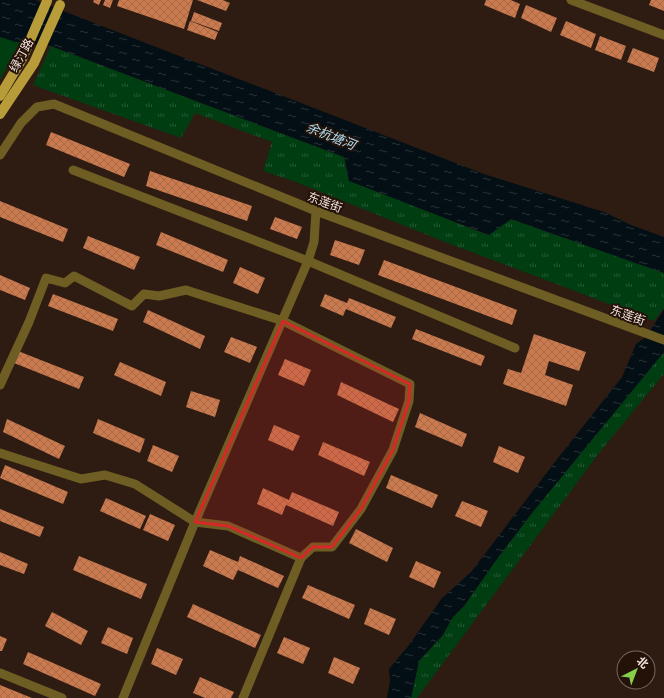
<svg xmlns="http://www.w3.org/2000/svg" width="664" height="698" font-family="'IBM Plex Serif','Noto Sans SC',serif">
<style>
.grass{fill:url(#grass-tufts)}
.park{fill:#003e12}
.water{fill:url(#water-ripples)}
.building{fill:url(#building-cross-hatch)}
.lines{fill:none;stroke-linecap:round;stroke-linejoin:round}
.minor{stroke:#6e5e23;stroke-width:9}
.major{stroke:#b89c39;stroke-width:10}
.marked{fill:#d62828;fill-opacity:0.2;stroke:#d62828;stroke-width:3;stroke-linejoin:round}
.labels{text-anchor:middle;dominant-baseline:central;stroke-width:4;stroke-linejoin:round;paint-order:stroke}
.street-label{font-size:12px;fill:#f4e6e0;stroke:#241209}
.water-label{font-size:13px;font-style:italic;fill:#abdcf2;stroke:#241209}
</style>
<defs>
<pattern id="grass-tufts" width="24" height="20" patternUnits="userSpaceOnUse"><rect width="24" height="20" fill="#003e12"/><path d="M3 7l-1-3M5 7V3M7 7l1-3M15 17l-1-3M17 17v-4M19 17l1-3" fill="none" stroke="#265a34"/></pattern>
<pattern id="water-ripples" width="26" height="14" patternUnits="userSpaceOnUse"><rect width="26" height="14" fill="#030f15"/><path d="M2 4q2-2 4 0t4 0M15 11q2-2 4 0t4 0" fill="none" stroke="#283237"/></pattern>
<pattern id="building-cross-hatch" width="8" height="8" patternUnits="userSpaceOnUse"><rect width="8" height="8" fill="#cb7a4e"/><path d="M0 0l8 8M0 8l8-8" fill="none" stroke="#a46a4b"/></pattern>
</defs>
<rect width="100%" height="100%" fill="#2e1b12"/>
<g class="grass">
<path d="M 51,46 L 344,157 L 350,181 L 488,235 L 511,219 L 664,273 L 664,308 L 654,321 L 445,242 L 296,182 L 263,171 L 272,142 L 195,113 L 181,138 L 33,85 Z"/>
<path d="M 662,354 L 664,354 L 664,374 L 599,453 L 417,698 L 411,698 L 419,661 L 442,636 L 453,617 L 464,606 L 494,563 L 532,513 Z"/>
</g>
<path class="park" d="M 0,37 L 20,42 L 0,80 Z"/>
<g class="water">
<path d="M 0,0 L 35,0 L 484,174 L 604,212 L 631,225 L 664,237 L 664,273 L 511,219 L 489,235 L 349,181 L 344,157 L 51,46 L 16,42 L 0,37 Z"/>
<path d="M 664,309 L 664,352 L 532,513 L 494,563 L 464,606 L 453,617 L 442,636 L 419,661 L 411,698 L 387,698 L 390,681 L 389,669 L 409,645 L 442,598 L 471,572 L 558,458 L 622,377 L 636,344 L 646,337 Z"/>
</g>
<g class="building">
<path d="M 94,0 L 101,0 L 99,5 L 93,2 Z"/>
<path d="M 105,0 L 113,0 L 110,8 L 103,5 Z"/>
<path d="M 119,0 L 193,0 L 184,29 L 117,6 Z"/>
<path d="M 197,0 L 223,0 L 230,3 L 226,11 Z"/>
<path d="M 486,0 L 511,0 L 520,4 L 515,18 L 484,5 Z"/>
<path d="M 651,0 L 664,0 L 664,11 L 649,5 Z"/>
<path d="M 526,5 L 557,18 L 551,32 L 521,18 Z"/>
<path d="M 194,12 L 222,23 L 219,31 L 191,21 Z"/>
<path d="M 190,21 L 218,32 L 215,40 L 187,30 Z"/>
<path d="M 566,21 L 596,34 L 591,48 L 560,35 Z"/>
<path d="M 600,36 L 626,46 L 621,60 L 595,50 Z"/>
<path d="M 633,48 L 659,58 L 654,72 L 627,62 Z"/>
<path d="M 51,132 L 130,164 L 124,177 L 46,145 Z"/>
<path d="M 150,171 L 252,206 L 247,221 L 146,186 Z"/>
<path d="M 0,201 L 68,229 L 63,242 L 0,217 Z"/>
<path d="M 275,217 L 302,227 L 297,239 L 270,229 Z"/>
<path d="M 161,232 L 228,260 L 223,272 L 156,245 Z"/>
<path d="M 88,236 L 140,257 L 134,270 L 83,248 Z"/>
<path d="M 335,240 L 365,250 L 359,265 L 330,255 Z"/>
<path d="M 384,260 L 517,310 L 512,325 L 378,275 Z"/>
<path d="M 240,267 L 265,278 L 258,294 L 233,283 Z"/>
<path d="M 0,275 L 30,288 L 25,300 L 0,290 Z"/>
<path d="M 53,294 L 118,319 L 113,331 L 48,306 Z"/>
<path d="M 325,294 L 347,303 L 349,298 L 396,317 L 391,328 L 346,309 L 343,316 L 320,306 Z"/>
<path d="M 148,310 L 205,336 L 200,349 L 143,322 Z"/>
<path d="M 416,329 L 485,356 L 481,366 L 412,339 Z"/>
<path d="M 534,334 L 586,352 L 579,371 L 549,361 L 545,375 L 573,385 L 566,406 L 503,384 L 508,369 L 521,373 Z"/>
<path d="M 231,337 L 257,347 L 250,363 L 224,352 Z"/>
<path d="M 18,351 L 84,377 L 79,389 L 14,363 Z"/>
<path d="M 285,359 L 311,370 L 304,386 L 278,375 Z"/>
<path d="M 120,362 L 166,382 L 161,396 L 114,375 Z"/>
<path d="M 341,382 L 399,409 L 393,422 L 337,395 Z"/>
<path d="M 191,391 L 220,400 L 215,417 L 186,407 Z"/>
<path d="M 420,413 L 467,434 L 462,447 L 415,427 Z"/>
<path d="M 7,419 L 65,446 L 59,459 L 3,432 Z"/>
<path d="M 98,419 L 145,439 L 140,453 L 93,433 Z"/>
<path d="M 274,425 L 300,436 L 293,451 L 268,440 Z"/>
<path d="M 323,442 L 370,462 L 364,476 L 318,455 Z"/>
<path d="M 153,445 L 179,456 L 172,472 L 147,461 Z"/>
<path d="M 499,446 L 525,457 L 518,473 L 493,462 Z"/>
<path d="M 5,465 L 68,492 L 63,504 L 0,478 Z"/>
<path d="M 391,475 L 438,495 L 432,508 L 386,488 Z"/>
<path d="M 263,488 L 289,500 L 292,492 L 339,512 L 333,526 L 286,505 L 282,515 L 257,504 Z"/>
<path d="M 106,498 L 146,516 L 140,529 L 100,511 Z"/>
<path d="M 462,501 L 488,511 L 481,527 L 455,516 Z"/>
<path d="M 0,509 L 44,527 L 40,537 L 0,521 Z"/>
<path d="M 150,514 L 175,525 L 168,541 L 143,530 Z"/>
<path d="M 356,529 L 393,548 L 387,562 L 349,543 Z"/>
<path d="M 210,550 L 238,562 L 240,556 L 284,576 L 278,588 L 238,570 L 233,580 L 203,566 Z"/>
<path d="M 0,552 L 28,564 L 24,574 L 0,565 Z"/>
<path d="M 79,556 L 147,584 L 141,599 L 73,570 Z"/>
<path d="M 416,561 L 441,572 L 434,588 L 409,577 Z"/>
<path d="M 308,585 L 355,605 L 349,619 L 302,598 Z"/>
<path d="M 193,604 L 261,635 L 255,648 L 187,617 Z"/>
<path d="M 370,608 L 396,619 L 389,635 L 364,624 Z"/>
<path d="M 52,612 L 88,631 L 81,645 L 45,626 Z"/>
<path d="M 108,627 L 133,638 L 127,654 L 101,643 Z"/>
<path d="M 0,636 L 7,639 L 2,651 L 0,651 Z"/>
<path d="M 284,637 L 310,648 L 303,664 L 277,653 Z"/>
<path d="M 157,648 L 183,659 L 176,675 L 151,664 Z"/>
<path d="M 28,652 L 101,684 L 95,696 L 23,664 Z"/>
<path d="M 334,657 L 360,668 L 353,684 L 328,673 Z"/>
<path d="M 200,677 L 234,692 L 231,698 L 205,698 L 193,693 Z"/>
<path d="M 0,685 L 32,698 L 0,698 Z"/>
</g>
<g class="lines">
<g class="minor">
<path d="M 571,0 L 664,35"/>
<path d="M 0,155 L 21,123 L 37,107 L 54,104 L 316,211 L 664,340"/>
<path d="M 73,170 L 308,261 L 515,348"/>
<path d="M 0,385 L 29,322 L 46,278 L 65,283 L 74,276 L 132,306 L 144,294 L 159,296 L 186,290 L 283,321 L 410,384 L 409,401 L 393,450 L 361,509 L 332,547 L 313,547 L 301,558"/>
<path d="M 0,453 L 81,479 L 105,475 L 135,484 L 195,522 L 228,526 L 301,558 L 243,698"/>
<path d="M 0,673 L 62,698"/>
<path d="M 123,698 L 195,522 L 308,261 L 314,242 L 316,211"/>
</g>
<g class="major">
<path d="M 0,96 L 22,59 L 47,1"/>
<path d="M 0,114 L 34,63 L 60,5"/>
</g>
</g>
<path class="marked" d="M 283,321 L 410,384 L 409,401 L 393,450 L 361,509 L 332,547 L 313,547 L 301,558 L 228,526 L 195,522 Z"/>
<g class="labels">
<g class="street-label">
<text transform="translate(21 55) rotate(-61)">绿汀路</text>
<text transform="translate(325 202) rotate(21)">东莲街</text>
<text transform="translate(628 315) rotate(20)">东莲街</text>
</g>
<g class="water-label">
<text transform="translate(331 136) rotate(22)">余杭塘河</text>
</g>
</g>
<g transform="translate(636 670) rotate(42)"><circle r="19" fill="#241209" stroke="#77675f"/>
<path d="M0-3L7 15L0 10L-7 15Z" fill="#87cf4a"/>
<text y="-6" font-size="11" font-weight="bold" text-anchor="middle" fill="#f4e6e0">北</text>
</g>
</svg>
